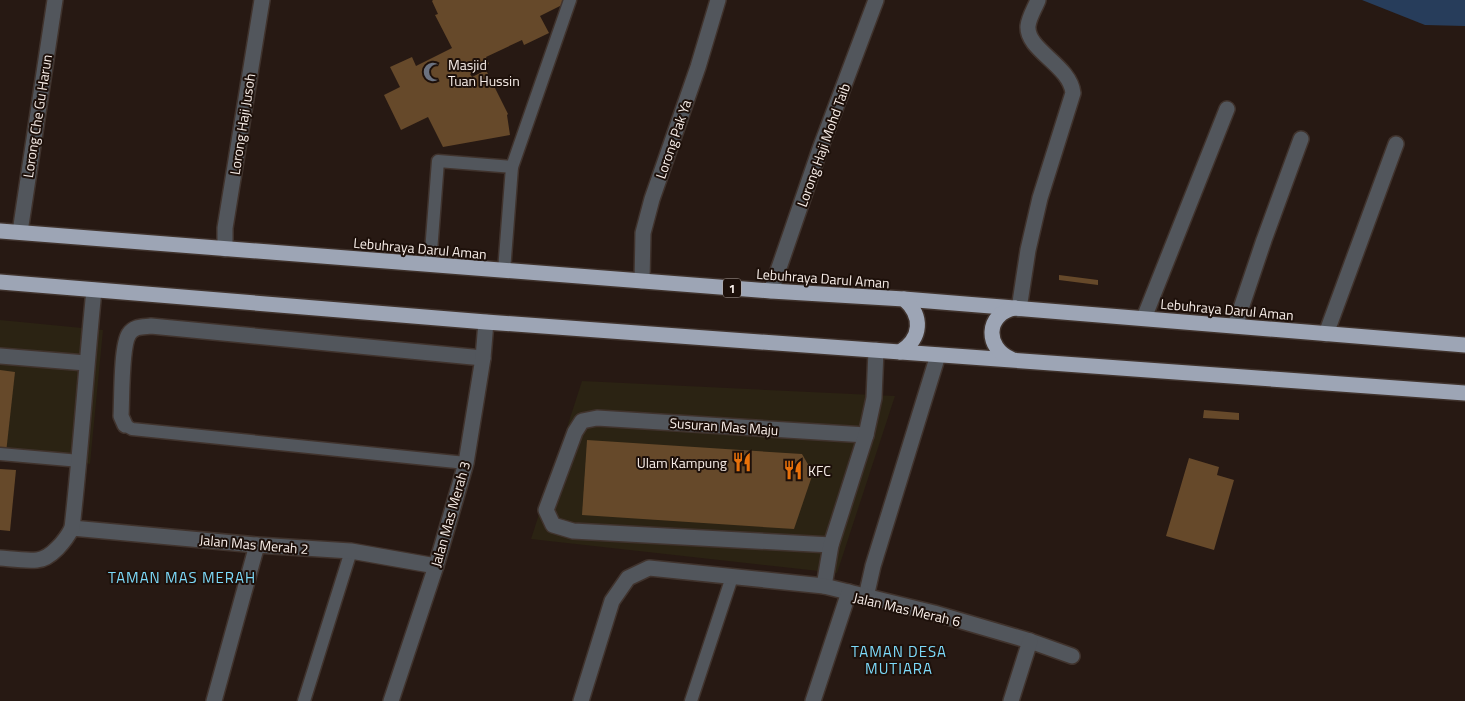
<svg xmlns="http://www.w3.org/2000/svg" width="1465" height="701" font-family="'Titillium Web',sans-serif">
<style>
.commercial{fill:#2b2313}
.water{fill:#273d5b}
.building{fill:#66492a}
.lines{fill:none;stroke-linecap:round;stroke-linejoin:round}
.lane-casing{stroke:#40332d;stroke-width:15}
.street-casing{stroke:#40332d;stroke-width:18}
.highway-casing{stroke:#40332d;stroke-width:18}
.lane{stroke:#52565c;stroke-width:12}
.street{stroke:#52565c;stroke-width:15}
.highway{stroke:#9da5b5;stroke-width:15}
.labels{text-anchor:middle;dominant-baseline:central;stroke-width:4;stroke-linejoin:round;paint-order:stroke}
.shield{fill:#1d100a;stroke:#b6aba6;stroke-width:1}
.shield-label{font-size:12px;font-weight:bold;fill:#f8eee9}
.poi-label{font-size:14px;fill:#f8eee9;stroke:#1d100a;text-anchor:start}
.street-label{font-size:14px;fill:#f8eee9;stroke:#1d100a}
.neighbourhood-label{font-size:15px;letter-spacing:1px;fill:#7ddbfb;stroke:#1d100a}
</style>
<rect width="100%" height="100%" fill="#271913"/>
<g class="commercial">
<path d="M 0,320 L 103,330 L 90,464 L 0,455 Z"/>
<path d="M 582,381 L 895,396 L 837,573 L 531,539 Z"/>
</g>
<path class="water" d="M 1362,0 L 1465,0 L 1465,26 L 1425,25 Z"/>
<g class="building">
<path d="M 433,0 L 564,0 L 566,3 L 540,16 L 549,33 L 524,45 L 522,40 L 486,57 L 489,64 L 470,74 L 472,77 L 486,70 L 508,114 L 507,115 L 510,135 L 443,147 L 428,117 L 401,130 L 384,95 L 400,87 L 390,67 L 412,57 L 416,66 L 452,48 L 435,15 L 438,14 L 432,1 Z"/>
<path d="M 1059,275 L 1098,280 L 1098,285 L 1059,280 Z"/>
<path d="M 0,370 L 15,372 L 6,453 L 0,452 Z"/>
<path d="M 1204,410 L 1239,413 L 1239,420 L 1203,418 Z"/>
<path d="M 587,440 L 802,454 L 813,473 L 794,529 L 582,515 Z"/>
<path d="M 1189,458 L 1219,467 L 1217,475 L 1234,480 L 1214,550 L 1166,536 Z"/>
<path d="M 0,469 L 16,470 L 10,531 L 0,530 Z"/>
</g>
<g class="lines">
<defs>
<g id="lane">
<path d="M 512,167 L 570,0"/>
<path d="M 430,265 L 438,161 L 512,167 L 504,271"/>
<path d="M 125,425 L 132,429 L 466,463"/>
<path d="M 0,454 L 80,461"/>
<path d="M 304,701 L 351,551"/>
<path d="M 691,701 L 732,577"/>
</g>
<g id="street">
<path d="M 20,232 L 55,0"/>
<path d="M 225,249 L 225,228 L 262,0"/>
<path d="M 642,281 L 643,233 L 652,199 L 698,67 L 718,0"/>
<path d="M 771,291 L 820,149 L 876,0"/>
<path d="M 1019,309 L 1028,250 L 1040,198 L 1073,93 C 1070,65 1026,50 1028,26 C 1029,17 1035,8 1038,0"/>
<path d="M 1144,318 L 1227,109"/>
<path d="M 1235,326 L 1264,240 L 1301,139"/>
<path d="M 1326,334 L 1396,144"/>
<path d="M 0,356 L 86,363"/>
<path d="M 125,425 L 121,416 C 122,399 121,346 129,334 C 134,326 143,327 151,326 L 483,358"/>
<path d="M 72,528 L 257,545 L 351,551 L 436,566"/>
<path d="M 831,545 L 573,531 L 553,525 L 546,510 L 575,432 L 582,421 L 597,418 L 866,435"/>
<path d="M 0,558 C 12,559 25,561 37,560 C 51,559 66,540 72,528 C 81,449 86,369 94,290"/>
<path d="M 824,586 L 831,545 L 866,435 L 874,398 L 876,350"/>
<path d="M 866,597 L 873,566 L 938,355"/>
<path d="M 214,701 L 257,545"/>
<path d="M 391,701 L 436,566 L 466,463 L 483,358 L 486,322"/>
<path d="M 581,701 L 612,601 L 628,578 L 649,568 L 824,586 L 934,613 L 1030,641 L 1072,656"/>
<path d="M 813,701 L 849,592"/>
<path d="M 1011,701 L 1030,641"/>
</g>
<g id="highway">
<path d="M 0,231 L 771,291 L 904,299 L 1465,345"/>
<path d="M 0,282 L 486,322 L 1465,393"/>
<path d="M 900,352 C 922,338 923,316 904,299"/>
<path d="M 1011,359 C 985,348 985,314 1015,308"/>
</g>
</defs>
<use href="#lane" class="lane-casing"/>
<use href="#street" class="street-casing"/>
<use href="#highway" class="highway-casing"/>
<use href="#lane" class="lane"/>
<use href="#street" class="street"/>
<use href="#highway" class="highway"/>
</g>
<defs>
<symbol id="mosque-bare" viewBox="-9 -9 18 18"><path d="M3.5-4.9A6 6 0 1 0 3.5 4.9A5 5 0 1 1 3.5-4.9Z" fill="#6b7280" stroke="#1d100a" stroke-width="2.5" paint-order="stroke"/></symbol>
<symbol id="restaurant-bare" viewBox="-9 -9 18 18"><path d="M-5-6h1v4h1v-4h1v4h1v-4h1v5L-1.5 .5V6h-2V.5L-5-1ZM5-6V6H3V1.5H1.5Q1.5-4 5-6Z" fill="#e8710a" stroke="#1d100a" stroke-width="2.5" paint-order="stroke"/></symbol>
</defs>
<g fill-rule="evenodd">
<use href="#mosque-bare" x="419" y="58" width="28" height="28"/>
<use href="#restaurant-bare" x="728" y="448" width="28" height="28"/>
<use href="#restaurant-bare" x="779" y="456" width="28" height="28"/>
</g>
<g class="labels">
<rect class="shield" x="723" y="278.5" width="18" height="19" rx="4"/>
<g class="shield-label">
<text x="732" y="288">1</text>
</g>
<g class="poi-label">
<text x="448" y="64">Masjid<tspan x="448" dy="16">Tuan Hussin</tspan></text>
<text x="727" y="462" text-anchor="end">Ulam Kampung</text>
<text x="808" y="470">KFC</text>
</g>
<g class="street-label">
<text transform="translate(37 116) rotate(-81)">Lorong Che Gu Harun</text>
<text transform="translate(242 124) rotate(-81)">Lorong Haji Jusoh</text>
<text transform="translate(673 139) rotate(-71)">Lorong Pak Ya</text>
<text transform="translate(823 145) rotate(-70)">Lorong Haji Mohd Taib</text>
<text transform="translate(420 248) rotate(5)">Lebuhraya Darul Aman</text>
<text transform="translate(823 278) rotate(4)">Lebuhraya Darul Aman</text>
<text transform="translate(1227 309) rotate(5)">Lebuhraya Darul Aman</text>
<text transform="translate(724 426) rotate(4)">Susuran Mas Maju</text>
<text transform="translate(450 514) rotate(-74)">Jalan Mas Merah 3</text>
<text transform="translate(254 544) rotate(5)">Jalan Mas Merah 2</text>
<text transform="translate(907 609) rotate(13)">Jalan Mas Merah 6</text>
</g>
<g class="neighbourhood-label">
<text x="182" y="577">TAMAN MAS MERAH</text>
<text x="899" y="651">TAMAN DESA<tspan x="899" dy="17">MUTIARA</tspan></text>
</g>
</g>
</svg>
